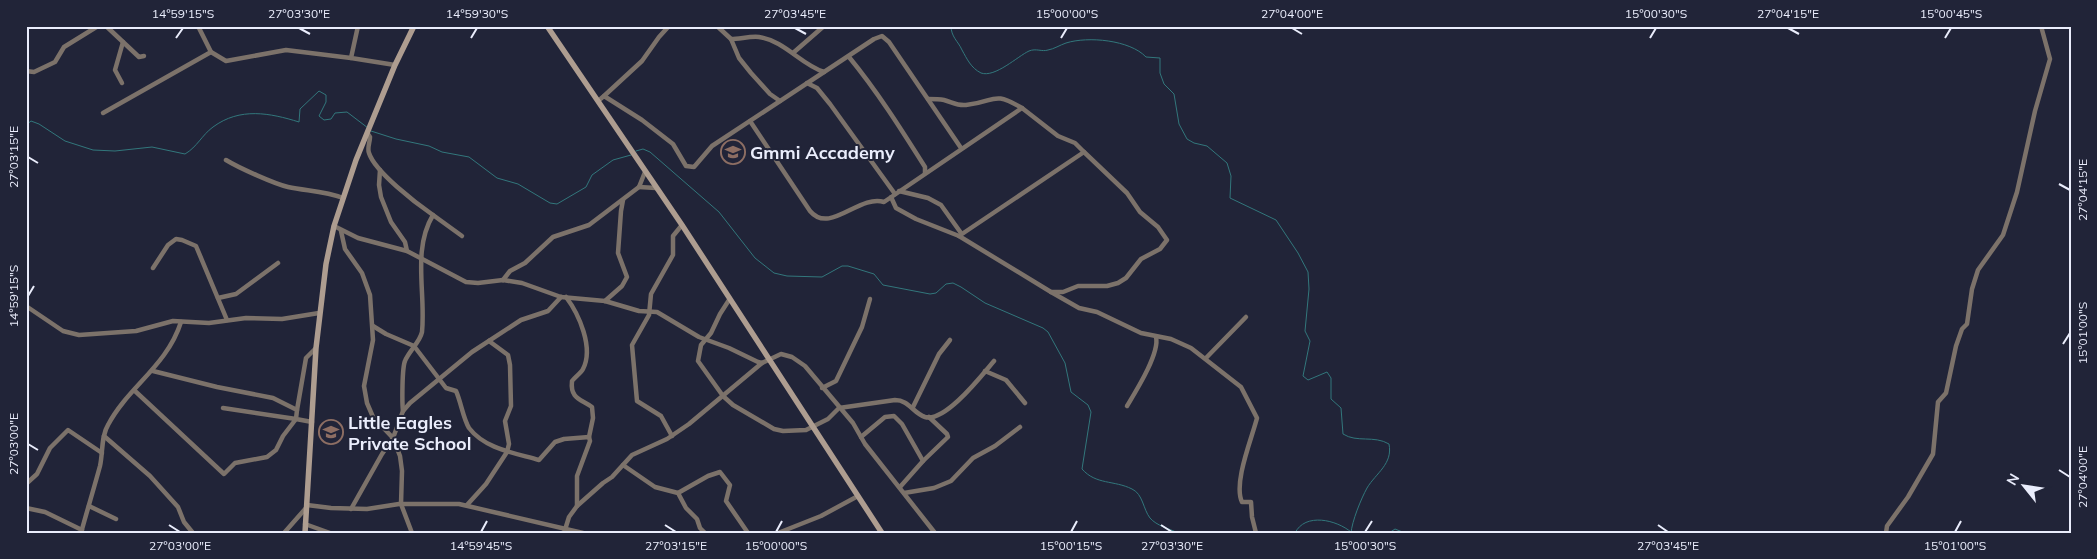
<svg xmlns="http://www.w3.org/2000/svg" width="2097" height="559" font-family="Mulish,sans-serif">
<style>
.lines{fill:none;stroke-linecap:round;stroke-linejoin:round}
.stream{stroke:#32777c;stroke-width:1}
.street{stroke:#7c726a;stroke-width:4.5}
.secondary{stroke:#ae9d90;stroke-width:5.5}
.ticks{fill:none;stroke:#eaedfc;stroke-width:2}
.labels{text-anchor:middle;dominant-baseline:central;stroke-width:4;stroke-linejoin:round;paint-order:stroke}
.poi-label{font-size:18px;font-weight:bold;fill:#eaedfc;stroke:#212438;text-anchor:start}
.neatline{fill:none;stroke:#eaedfc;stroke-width:2}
.ticks-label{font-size:12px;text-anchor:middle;fill:#eaedfc}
</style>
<rect width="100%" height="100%" fill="#212438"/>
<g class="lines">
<g class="stream">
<path d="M 951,26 C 951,37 958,41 962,50 C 967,59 971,68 981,73 C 995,78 1018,56 1029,51 C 1036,48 1042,52 1048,50 C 1054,49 1060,45 1066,43 C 1088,36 1130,40 1146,57 L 1160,58 L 1160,73 L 1164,84 L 1174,94 L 1179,124 L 1187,139 L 1194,143 L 1207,146 L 1227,163 L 1231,176 L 1230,198 L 1276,220 L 1298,253 L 1308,272 L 1309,289 L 1305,331 L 1310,341 L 1303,376 L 1308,380 L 1327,372 L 1331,378 L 1331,399 L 1341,408 L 1343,434 C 1357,443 1374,435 1389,444 C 1393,464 1376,473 1367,488 C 1361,499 1352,521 1351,533"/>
<path d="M 26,125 L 31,121 L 39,124 L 65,141 L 93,150 L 115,151 L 152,147 L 185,154 C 197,147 202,135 213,127 C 240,107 270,113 299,122 L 300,109 L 319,91 L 326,95 L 326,102 L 319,116 L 324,120 L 331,119 L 335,113 L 347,112 L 368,128"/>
<path d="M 371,131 L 396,139 L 429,146 L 442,152 L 469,157 L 497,178 L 518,184 L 550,203 L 557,204 L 586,187 L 592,175 L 613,160 L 631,155"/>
<path d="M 636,151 L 643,149 L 650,152 L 719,212 L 755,258 L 774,273 L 787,276 L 822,277 L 842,266 L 848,266 L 874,274 L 883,285 L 930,294 L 936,293 L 946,284 L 953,283 L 961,287 L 985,303 L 1043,328 L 1048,332 L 1065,363 L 1071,392 L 1088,405 L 1091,412 L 1082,469 C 1096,485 1114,480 1132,489 C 1143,494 1143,509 1150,518 C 1157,526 1168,528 1178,533"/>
<path d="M 1295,533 C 1305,512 1337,520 1351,532"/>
<path d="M 1389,533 L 1395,529 L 1405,533"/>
</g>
<g class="street">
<path d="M 106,26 L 139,57 L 144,56"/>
<path d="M 198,26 L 211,52 L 226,61 L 286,50 L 351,58"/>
<path d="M 358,26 L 351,58 L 395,65"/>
<path d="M 717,26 L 731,39 L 739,58 L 751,73 L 770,94 L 780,101"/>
<path d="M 731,39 C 740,39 750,36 759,37 C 785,41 800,64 824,72"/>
<path d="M 793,53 L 824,26"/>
<path d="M 849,57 C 877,91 901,129 925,167 L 925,173"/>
<path d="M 26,71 L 34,72 L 55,62 L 64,47 L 98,26"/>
<path d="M 122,83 L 115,70 L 123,42"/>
<path d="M 807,83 L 817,88 L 830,104 L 895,194"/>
<path d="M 604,96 L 642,61 L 659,37 L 669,26"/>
<path d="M 928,99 C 933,99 939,99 944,100 C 952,102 957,106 966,105 C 997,102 991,90 1022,108"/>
<path d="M 598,101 L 604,96 L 642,120 L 673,144 L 686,166 L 694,167 L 712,146 L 874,39 L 882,36 L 889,42 L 961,148"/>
<path d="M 103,113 L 211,52"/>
<path d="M 750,121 L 810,211 C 830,235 859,194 884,202 L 1022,108 L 1058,136 L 1075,143 L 1084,152 L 959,236 L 916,219 L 896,208 L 891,197"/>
<path d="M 368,134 L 370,137 C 370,142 367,148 369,153 C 375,172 417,204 433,215 C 412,250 426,293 422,332 C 420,342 409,351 405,361 C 402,368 402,403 403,411"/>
<path d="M 226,160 C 239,168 275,184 288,187 C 307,191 325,191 343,198"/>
<path d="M 380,170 L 379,185 L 381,197 L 391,222 L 405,242 L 407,251"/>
<path d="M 639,187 L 656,188"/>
<path d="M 899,191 L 928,198 L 941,205 L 961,233"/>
<path d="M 433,215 L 462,236"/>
<path d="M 334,226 L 358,238 L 407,251 L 466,282 L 478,283 L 503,280 L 522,283 L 561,297 L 605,301 L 639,311 L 657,312 L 699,337 L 729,348 L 758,362 L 762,363 L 781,354 L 792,357 L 805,366 L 853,423 L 865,444 L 935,533"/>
<path d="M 341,231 L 345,249 L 362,273 L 370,295 L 373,340 L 364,386 L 367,403 L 373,417 L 393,438 L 400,456 L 402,471 L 401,504 L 412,533"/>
<path d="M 959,236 L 1051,292 L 1063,292 L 1078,286 L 1107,286 L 1118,283 L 1126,278 L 1141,259 L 1160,249 L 1167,240 L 1158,227 L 1140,212 L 1127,193 L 1084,152"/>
<path d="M 153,268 L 168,245 L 176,239 L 182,240 L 196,246 L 227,320"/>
<path d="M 503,280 L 510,271 L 525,263 L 553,237 L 589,225 L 639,187 L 645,172"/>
<path d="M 1051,292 L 1079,308 L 1097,312 L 1141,333 L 1171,339 L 1191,348 L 1241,387 L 1257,418 C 1252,438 1233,483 1242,502 L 1251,502 L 1252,517 L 1256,533"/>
<path d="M 566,297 C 579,314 594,348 583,369 C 581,373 575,377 572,381 C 570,399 581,399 592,407 L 593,418 L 589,437"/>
<path d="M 218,298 L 236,294 L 278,263"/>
<path d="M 729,300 L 720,314 L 711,333 L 701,345 L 698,361 L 723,396 L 733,405 L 774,429 L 783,431 L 806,430 L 828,419 L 839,408 L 895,400 C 909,400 913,413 925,417 C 945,423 982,375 994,361"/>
<path d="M 605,301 L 622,286 L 627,277 L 618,253 L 621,211 L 623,200"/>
<path d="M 26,306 L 63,331 L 79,335 L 136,331 L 173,321 L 209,323 L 246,318 L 282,319 L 319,313"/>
<path d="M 373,326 L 386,334 L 414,346 L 446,388 L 456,391 C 461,402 463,418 469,428 C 485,449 515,453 539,460 L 555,442 L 564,439 L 589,437 L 590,441 L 577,476 L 577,506"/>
<path d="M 1206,358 L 1246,317"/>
<path d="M 153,371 L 217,387 L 273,398 L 297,410 L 296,419 L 312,422"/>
<path d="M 985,371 L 1006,380 L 1025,403"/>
<path d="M 822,388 L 836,381 L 862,327 L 870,299"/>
<path d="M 135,391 L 224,474 L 235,463 L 267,457 L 276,450 L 283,436 L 296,419 L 223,408"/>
<path d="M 1127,406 C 1136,391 1160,353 1156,337"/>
<path d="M 913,407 L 939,354 L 950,340"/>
<path d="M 297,410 L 306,358 L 316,348"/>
<path d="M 104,436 L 150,476 L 178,507 L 184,522 L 193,533"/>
<path d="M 672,436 L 661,416 L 637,401 L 632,345 L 649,315 L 651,294 L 673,255 L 673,236 L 682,225"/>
<path d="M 861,437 L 885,417 L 894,416 L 902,424 L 923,461"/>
<path d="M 623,465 L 655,487 L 678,493 L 686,508 L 697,519 L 700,528 L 705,533"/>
<path d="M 26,484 L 37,474 L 50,448 L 68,430 L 102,453"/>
<path d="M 900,487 L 923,461 L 948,437 L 947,434 L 929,417"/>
<path d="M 678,493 L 708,476 L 720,472 L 730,485 L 726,501 L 748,533"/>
<path d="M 904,493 L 934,488 L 951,481 L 973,458 L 995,446 L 1020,427"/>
<path d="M 307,505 L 331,508 L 367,509 L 399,504 L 459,504 L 583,533"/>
<path d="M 467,505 L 486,484 L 507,452 L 509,444 L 505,421 L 511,406 L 510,365 L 508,355 L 489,341"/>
<path d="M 89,506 L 116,519"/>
<path d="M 26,508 L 45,512 L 82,530"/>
<path d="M 351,509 L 382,454 L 393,438 L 403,411 L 410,403 L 472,352 L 521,320 L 548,311 L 561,297"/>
<path d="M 305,524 L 330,533"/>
<path d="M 81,533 C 87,511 94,488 100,466 C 103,453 101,436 108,425 C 128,387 167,366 181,322"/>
<path d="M 284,533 L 306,508"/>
<path d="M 564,533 L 569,517 L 577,506 L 603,483 L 612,477 L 632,455 L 667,439 L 689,424 L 762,363"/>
<path d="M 778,533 L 821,516 L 858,496"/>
<path d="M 1886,533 L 1887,526 L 1908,497 L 1933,454 L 1938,402 L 1946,393 L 1956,346 L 1962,329 L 1967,324 L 1972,289 L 1978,270 L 2003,235 L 2017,192 L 2035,111 L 2050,59 L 2041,26"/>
</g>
<g class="secondary">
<path d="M 547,26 L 682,225 L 882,533"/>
<path d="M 305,533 L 316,348 L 326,264 L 334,226 L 356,160 L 395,65 L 414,26"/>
</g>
</g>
<path class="ticks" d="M 299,28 L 310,34M 795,28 L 806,34M 1292,28 L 1302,34M 1788,28 L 1799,34M 176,38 L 183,28M 471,38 L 477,28M 1061,38 L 1067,28M 1650,38 L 1656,28M 1945,38 L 1951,28M 28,157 L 38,163M 2059,184 L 2070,190M 28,296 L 34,286M 2063,344 L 2070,333M 28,444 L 38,450M 2059,470 L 2070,477M 169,525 L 180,532M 665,525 L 676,532M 1161,525 L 1172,532M 1658,525 L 1668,532M 481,532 L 487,521M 776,532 L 782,521M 1071,532 L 1077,521M 1365,532 L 1372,521M 1955,532 L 1961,521"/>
<defs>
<symbol id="school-ring" viewBox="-11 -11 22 22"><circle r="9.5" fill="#212438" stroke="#8d6e63" stroke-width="1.5"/><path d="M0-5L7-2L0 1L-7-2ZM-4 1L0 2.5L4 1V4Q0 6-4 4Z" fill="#8d6e63"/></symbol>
</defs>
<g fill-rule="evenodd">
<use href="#school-ring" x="719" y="138" width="28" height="28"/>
<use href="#school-ring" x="317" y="418" width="28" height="28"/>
</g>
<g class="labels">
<g class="poi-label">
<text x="750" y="152">Gmmi Accademy</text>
<text x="348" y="422">Little Eagles<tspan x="348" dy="21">Private School</tspan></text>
</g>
</g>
<rect width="2097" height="559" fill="none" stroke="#212438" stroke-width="55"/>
<g transform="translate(2024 486) rotate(300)" stroke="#212438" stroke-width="4" paint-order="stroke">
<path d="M0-4L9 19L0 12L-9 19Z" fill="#eaedfc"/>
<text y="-8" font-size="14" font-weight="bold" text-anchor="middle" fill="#eaedfc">N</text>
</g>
<rect x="28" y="28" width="2042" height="504" class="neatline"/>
<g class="ticks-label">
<text x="183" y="18">14°59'15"S</text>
<text x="299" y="18">27°03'30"E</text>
<text x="477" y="18">14°59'30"S</text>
<text x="795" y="18">27°03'45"E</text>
<text x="1067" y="18">15°00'00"S</text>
<text x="1292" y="18">27°04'00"E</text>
<text x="1656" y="18">15°00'30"S</text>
<text x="1788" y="18">27°04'15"E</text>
<text x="1951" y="18">15°00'45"S</text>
<text transform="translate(14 157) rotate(-90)" y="4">27°03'15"E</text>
<text transform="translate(2083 190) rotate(-90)" y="4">27°04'15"E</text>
<text transform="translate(14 296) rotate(-90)" y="4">14°59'15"S</text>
<text transform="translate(2083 333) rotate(-90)" y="4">15°01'00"S</text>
<text transform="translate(14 444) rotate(-90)" y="4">27°03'00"E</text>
<text transform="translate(2083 477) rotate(-90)" y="4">27°04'00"E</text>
<text x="180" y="550">27°03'00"E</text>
<text x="481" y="550">14°59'45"S</text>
<text x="676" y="550">27°03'15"E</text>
<text x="776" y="550">15°00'00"S</text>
<text x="1071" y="550">15°00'15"S</text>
<text x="1172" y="550">27°03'30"E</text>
<text x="1365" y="550">15°00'30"S</text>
<text x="1668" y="550">27°03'45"E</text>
<text x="1955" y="550">15°01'00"S</text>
</g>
</svg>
